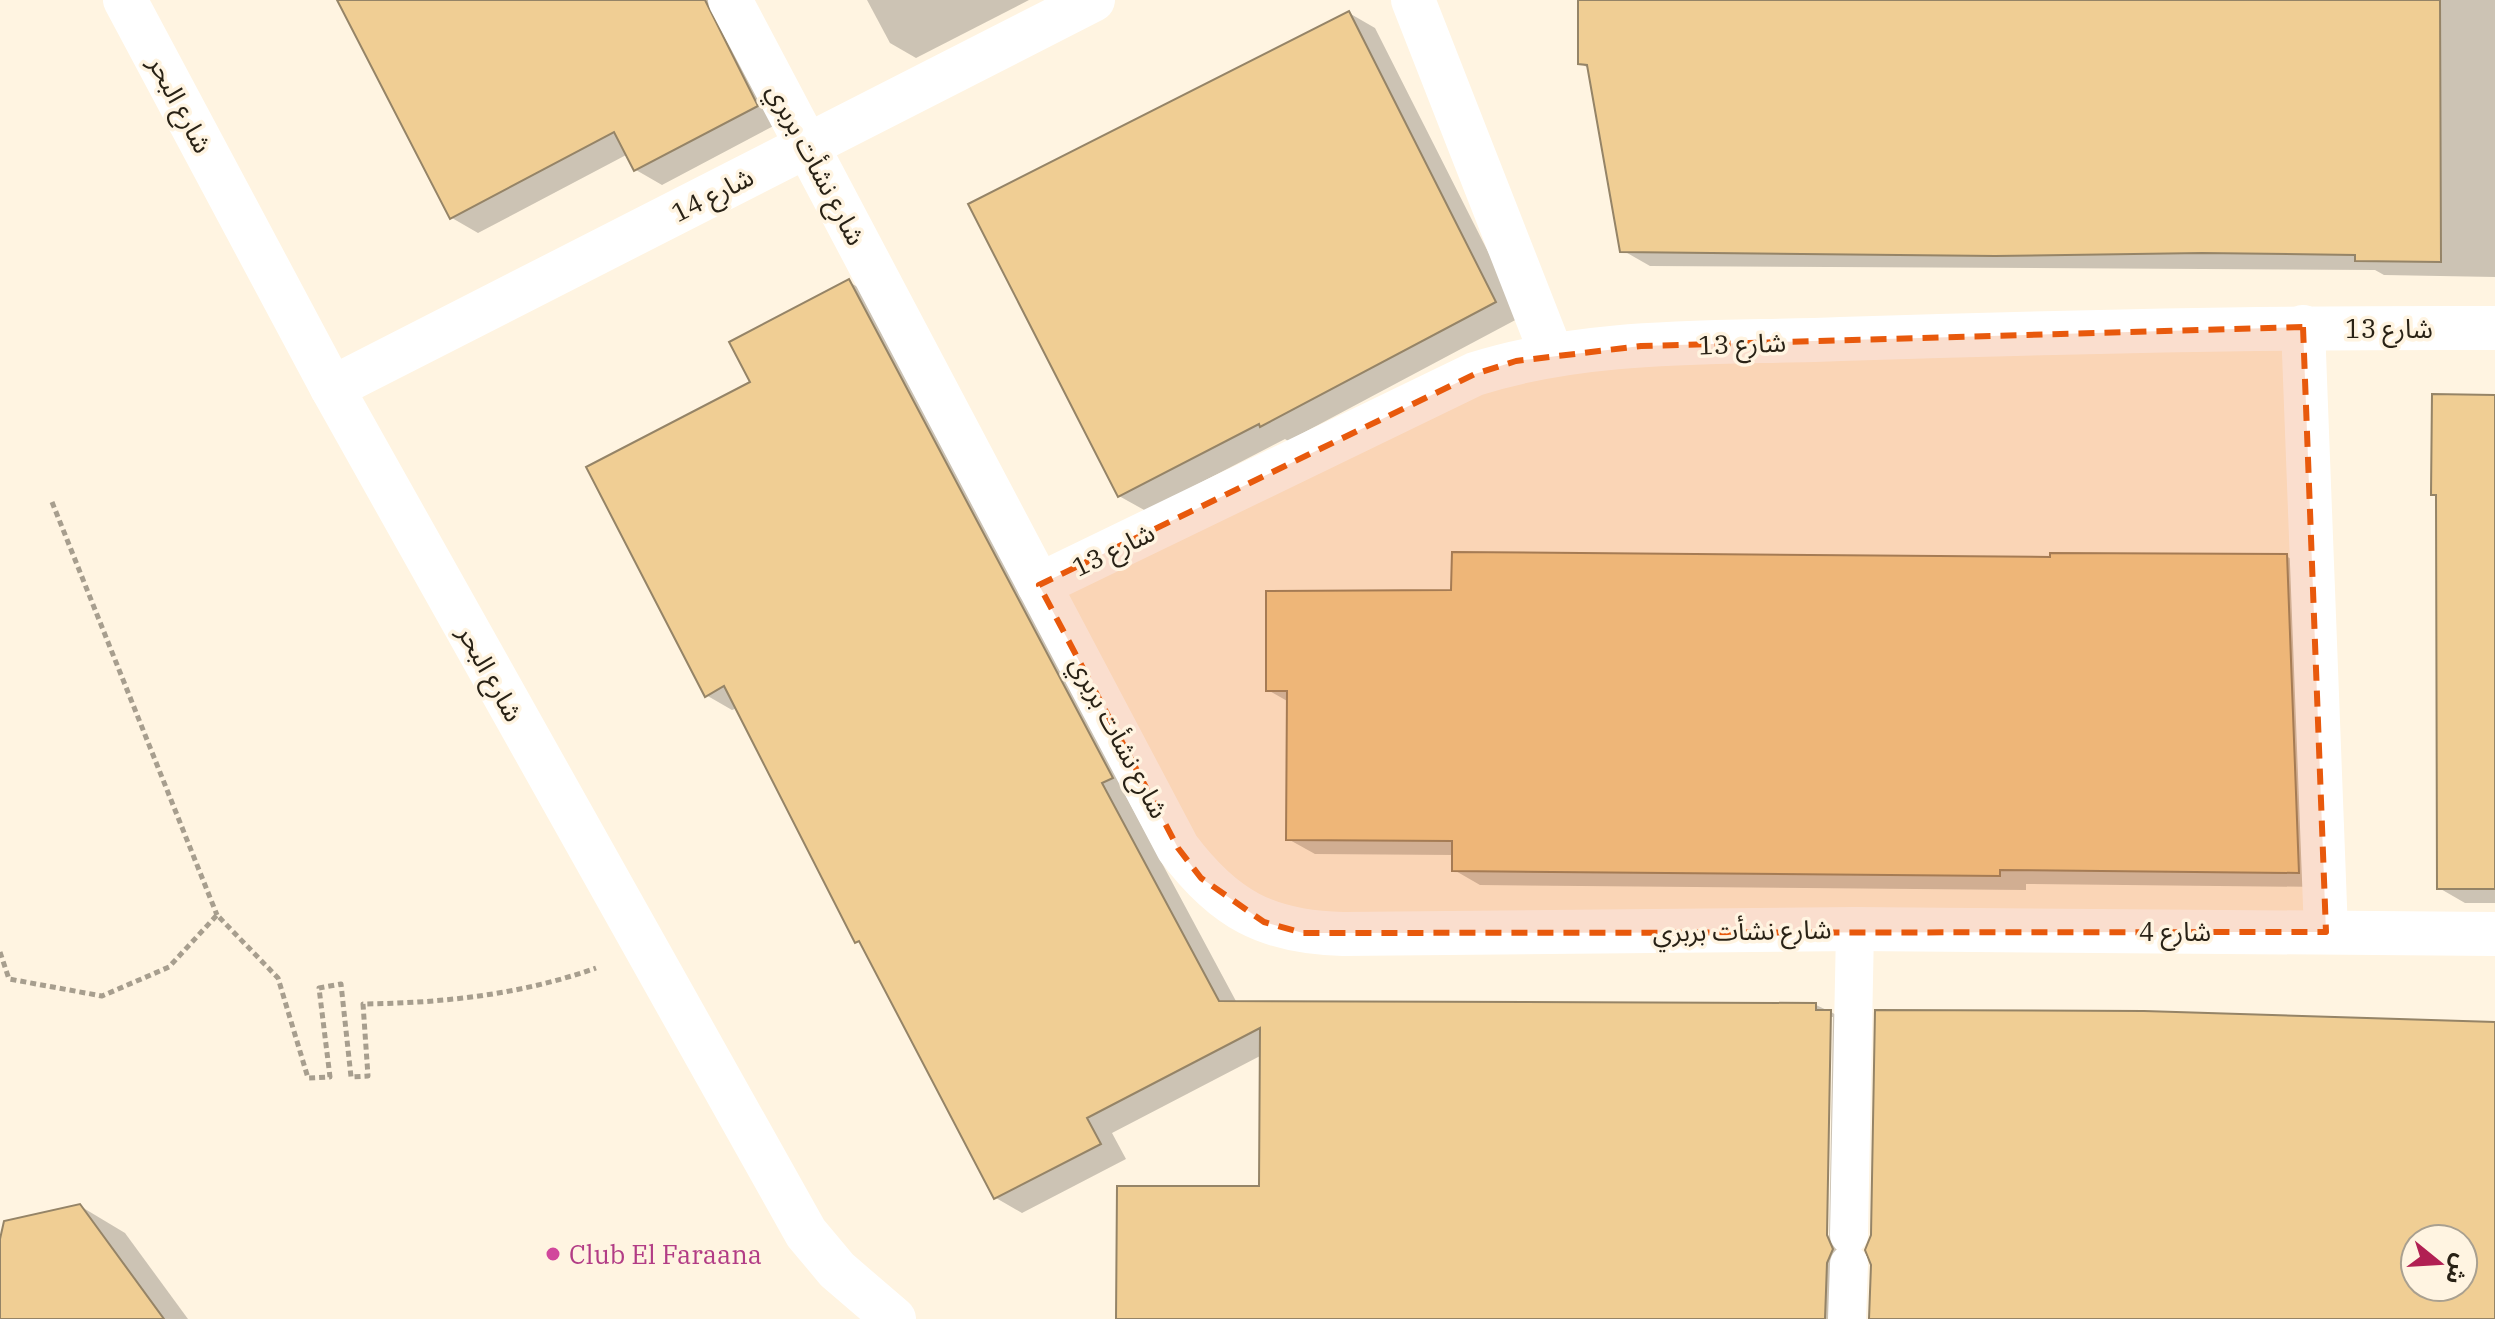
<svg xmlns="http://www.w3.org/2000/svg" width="2495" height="1319" font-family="'IBM Plex Serif','Noto Sans Arabic',serif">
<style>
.shadow{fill:#0003;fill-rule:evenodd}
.building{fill:#f0ce94;stroke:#958467;stroke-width:2;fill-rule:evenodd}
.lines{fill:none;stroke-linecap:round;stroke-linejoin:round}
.path{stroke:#a79e8e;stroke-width:5;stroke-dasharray:6 4;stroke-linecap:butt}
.service{stroke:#fff;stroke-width:38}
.minor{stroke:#fff;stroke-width:44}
.secondary{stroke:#fff;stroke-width:44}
.marked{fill:#e8590c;fill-opacity:0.2;stroke:#e8590c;stroke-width:6;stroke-dasharray:16 10;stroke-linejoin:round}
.hotel-dot{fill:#d1479c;stroke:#fff4e1;stroke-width:3}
.labels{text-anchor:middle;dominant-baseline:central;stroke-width:7;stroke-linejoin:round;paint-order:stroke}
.street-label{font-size:26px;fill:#292216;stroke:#fff4e1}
.hotel-label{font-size:26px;fill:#b23c85;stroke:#fff4e1;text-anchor:start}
</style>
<rect width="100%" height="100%" fill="#fff4e1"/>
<g class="shadow">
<path d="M 341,0 L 722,0 L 783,121 L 662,185 L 636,170 L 628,154 L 478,233 L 452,218 Z"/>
<path d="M 867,0 L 1029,0 L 916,58 L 890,43 Z"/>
<path d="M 1580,0 L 2495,0 L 2495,277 L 2384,275 L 2375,270 L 1650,266 L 1622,250 L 1590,69 L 1580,63 Z"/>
<path d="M 1349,13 L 1375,28 L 1521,317 L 1288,441 L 1285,439 L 1146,511 L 1119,496 Z"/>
<path d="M 849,282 L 875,297 L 1127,798 L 1237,1003 L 1816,1005 L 1831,1012 L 1857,1027 L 1852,1319 L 1118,1319 L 1261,1188 L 1262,1055 L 1112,1133 L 1126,1159 L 1022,1213 L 996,1198 L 737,708 L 732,710 L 706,695 L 753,383 ZM 1829,1017 L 1833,1017 L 1829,1245 L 1825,1245 Z"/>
<path d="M 2495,397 L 2495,903 L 2465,903 L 2439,888 L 2438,497 L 2433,494 Z"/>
<path d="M 2286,556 L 2312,571 L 2324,887 L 2026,884 L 2026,890 L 1480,885 L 1454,870 L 1454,855 L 1315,854 L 1288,839 L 1289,702 L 1268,690 L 1453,592 L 2052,559 Z"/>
<path d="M 80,1206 L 125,1233 L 188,1319 L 0,1319 L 0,1249 Z"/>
</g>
<g class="building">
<path d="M 337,0 L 705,0 L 758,106 L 634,171 L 614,132 L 450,219 Z"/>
<path d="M 1578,0 L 2440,0 L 2441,262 L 2355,261 L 2355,255 L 2202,253 L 1995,256 L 1620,252 L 1587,65 L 1578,64 Z"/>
<path d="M 1349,11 L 1496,302 L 1260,427 L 1259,424 L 1118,497 L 968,204 Z"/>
<path d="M 849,279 L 1113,778 L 1102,783 L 1219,1001 L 1816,1003 L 1816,1010 L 1831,1010 L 1827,1235 L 1833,1249 L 1827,1263 L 1825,1319 L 1116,1319 L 1117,1186 L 1259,1186 L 1260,1028 L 1087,1118 L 1101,1144 L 994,1199 L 859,941 L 855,943 L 724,686 L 705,697 L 586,467 L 750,382 L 729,342 Z"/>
<path d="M 2432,394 L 2495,395 L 2495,889 L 2437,889 L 2436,495 L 2431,495 Z"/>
<path d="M 1452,552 L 2050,557 L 2050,553 L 2287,554 L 2299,873 L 2000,870 L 2000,876 L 1452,871 L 1452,841 L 1286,840 L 1287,691 L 1266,691 L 1266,591 L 1451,590 Z"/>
<path d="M 1875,1010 L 2144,1011 L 2495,1022 L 2495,1319 L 1869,1319 L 1871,1265 L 1865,1250 L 1871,1235 ZM 2415,1239 L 2463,1239 L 2463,1287 L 2415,1287 Z"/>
<path d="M 80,1204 L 164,1319 L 0,1319 L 0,1239 L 4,1221 Z"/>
</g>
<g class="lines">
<g class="path">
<path d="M 52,502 L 217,915"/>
<path d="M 0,952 L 9,979 L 102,996 L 169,967 L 217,915 L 278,978 L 308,1078 L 330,1077 L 319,988 L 341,984 L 351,1077 L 368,1076 L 363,1004 C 442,1003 520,995 596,968"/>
</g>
<g class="service">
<path d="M 1849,1235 L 1855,929"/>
<path d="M 1847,1319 L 1849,1264"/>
</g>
<g class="minor">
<path d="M 730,0 L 1178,848 C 1224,909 1266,932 1343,934 L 1855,929 L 2495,934"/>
<path d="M 1413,0 L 1552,355"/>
<path d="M 2303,327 L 2326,932"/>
<path d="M 332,388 L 1093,0"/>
<path d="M 1039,585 L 1475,374 C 1592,337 1719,344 1841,339 C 2059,332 2277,327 2495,328"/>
</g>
<path class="secondary" d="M 125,0 L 332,388 L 806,1233 L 837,1270 L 894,1319"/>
</g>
<path class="marked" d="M 2303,327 L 2326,932 L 1303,933 L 1264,922 L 1201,878 L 1178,848 L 1039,585 L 1475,374 L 1516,361 L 1641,346 Z"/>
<circle class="hotel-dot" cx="553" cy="1254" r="8"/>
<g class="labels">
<g class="street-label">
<text transform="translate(181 104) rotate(62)">شارع البحر</text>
<text transform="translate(817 164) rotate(62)">شارع نشأت بربري</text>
<text transform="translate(712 194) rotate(-27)">شارع 14</text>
<text x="2389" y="328">شارع 13</text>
<text transform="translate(1742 343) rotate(-2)">شارع 13</text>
<text transform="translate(1113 549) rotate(-26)">شارع 13</text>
<text transform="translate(491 673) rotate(61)">شارع البحر</text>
<text transform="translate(1120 737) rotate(62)">شارع نشأت بربري</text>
<text transform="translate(1742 930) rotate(-1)">شارع نشأت بربري</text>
<text x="2175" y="931">شارع 4</text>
</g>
<g class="hotel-label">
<text x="569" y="1254">Club El Faraana</text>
</g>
</g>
<g transform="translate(2439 1263) rotate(108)"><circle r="38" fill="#fff4e1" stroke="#a9a090" stroke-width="2"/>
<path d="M0-6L14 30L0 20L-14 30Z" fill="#b12053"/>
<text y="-12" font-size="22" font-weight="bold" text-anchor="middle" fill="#292216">ش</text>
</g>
</svg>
